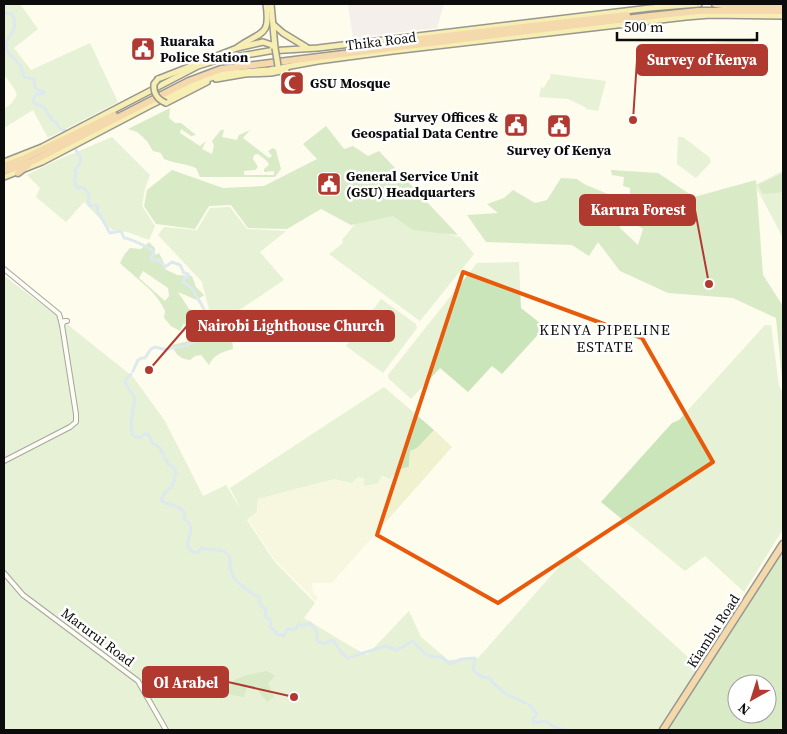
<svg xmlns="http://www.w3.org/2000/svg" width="787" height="734" font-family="'Source Serif 4',serif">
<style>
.industrial{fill:#eae1ea}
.farmland{fill:#f0f1cf}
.green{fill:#cbe5ba}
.forest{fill:#add49a;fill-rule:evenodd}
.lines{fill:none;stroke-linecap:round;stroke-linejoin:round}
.river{stroke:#b6d3f1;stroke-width:3}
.minor-casing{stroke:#3f3f3f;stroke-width:6}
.major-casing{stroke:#1d1d1d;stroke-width:8}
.highway-casing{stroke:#1d1d1d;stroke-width:9}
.minor{stroke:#fff;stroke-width:4}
.major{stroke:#edde6d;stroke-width:5}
.highway{stroke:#e8b060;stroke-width:6}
.major-bridge-casing{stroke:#1d1d1d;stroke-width:8;stroke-linecap:butt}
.major-bridge{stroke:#edde6d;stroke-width:5}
.marked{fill:none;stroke:#e8590c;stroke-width:4;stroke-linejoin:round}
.labels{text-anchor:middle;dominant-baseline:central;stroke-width:5;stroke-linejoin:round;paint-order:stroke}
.poi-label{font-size:14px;font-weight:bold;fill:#0c0c0c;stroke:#fff;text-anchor:start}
.street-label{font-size:14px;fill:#0c0c0c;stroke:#fff}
.neighbourhood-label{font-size:15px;letter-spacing:1px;fill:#0c0c0c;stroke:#fff}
.leader{fill:none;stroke:#b13a30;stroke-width:2}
.callout-dot{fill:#b13a30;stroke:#fff;stroke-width:2}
.callout{fill:#b13a30;stroke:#b13a30;stroke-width:2}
.callout-label{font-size:15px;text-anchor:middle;font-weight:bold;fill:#fff}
</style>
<rect width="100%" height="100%" fill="#fefced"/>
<path class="industrial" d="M 348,4 L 444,4 L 437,28 L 353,38 Z"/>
<path class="farmland" d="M 434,430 L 452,447 L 332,583 L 312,583 L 313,593 L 318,598 L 315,601 L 307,592 L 275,560 L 248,520 L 258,512 L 258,499 L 334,479 L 351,483 L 358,477 L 364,478 L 365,486 L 378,485 L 382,477 L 390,479 L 399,469 L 410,467 L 410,451 L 417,448 Z"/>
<g class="green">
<path d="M 4,4 L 20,4 L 38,29 L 14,48 L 31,70 L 90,43 L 118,102 L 48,138 L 33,110 L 4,128 L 4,109 L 11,104 L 17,95 L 15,90 L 4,74 Z"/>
<path d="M 756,38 L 741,71 L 717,66 L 708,58 L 711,43 Z"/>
<path d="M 551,74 L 606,81 L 598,111 L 586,109 L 585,107 L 568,99 L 539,97 L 541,87 L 544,88 L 548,80 L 550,79 L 551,76 L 549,75 Z"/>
<path d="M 112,137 L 150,175 L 145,189 L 142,206 L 155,226 L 149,240 L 127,232 L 112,230 L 100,219 L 84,202 L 66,222 L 36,197 L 40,188 L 27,175 L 53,162 Z"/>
<path d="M 678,137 L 683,137 L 709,157 L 711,162 L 696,178 L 677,164 Z"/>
<path d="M 783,171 L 783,238 L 755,185 Z"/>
<path d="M 378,196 L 426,229 L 460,237 L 474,254 L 420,321 L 329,254 L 343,243 L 342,240 Z"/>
<path d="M 230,207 L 247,229 L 286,231 L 260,252 L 284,280 L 205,333 L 209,310 L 202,282 L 158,235 L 164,227 L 197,230 L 210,208 Z"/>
<path d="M 519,262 L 521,308 L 545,327 L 502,374 L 492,366 L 468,392 L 440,368 L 411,399 L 389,379 L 388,375 L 477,263 Z"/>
<path d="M 4,276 L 52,312 L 133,377 L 165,421 L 203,496 L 226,485 L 241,510 L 230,488 L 384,387 L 434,430 L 417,448 L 410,451 L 409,467 L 399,469 L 390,479 L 382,476 L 378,484 L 364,486 L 364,478 L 358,477 L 352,483 L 334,479 L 258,499 L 257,512 L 247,520 L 274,561 L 315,603 L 304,618 C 325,630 345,644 367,655 L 409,611 L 421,637 L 448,660 L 478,658 L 572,552 L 699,667 L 659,730 L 4,730 Z"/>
<path d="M 381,299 L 416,324 L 417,328 L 383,373 L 346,346 Z"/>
<path d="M 765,325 L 771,325 L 779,386 L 783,393 L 783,529 L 744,592 L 705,556 L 685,571 L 601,502 L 672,423 L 679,420 Z"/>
</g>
<g class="forest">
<path d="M 170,108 L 169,118 L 175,123 L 181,123 L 196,135 L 191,136 L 181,129 L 180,133 L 200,146 L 206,141 L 202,149 L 212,154 L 214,146 L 212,141 L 221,130 L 224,130 L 222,137 L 237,140 L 239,135 L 250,130 L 243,138 L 269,158 L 272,156 L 268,151 L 273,148 L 276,150 L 281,169 L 275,177 L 200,177 L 196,168 C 184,163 176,164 164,159 L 161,153 L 153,151 L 147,141 L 137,132 L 128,129 ZM 258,154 L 267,161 L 269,165 L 264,169 L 264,172 L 274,171 L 274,175 L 244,175 L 244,171 L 255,170 L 258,167 L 253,159 L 254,155 Z"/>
<path d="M 326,126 L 344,149 L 353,146 L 368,156 L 379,151 L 458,235 L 413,230 L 393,216 L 351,225 L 321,209 L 287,229 L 248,228 L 231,205 L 209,206 L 195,229 L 156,224 L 144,206 L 147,190 L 172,170 L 223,188 L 264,186 L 317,159 L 303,144 Z"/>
<path d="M 611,170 L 658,173 L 694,197 L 756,180 L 763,275 L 783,306 L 783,387 L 776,318 L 733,298 L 668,293 L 620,271 L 598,242 L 589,256 L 572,245 L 486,242 L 467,215 L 498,213 L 487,204 L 504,198 L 513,190 L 535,203 L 547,200 L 561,178 L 577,179 L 584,184 L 610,195 L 621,220 L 620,228 L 638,245 L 643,229 L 633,222 L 638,218 L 630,203 L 630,188 L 623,186 L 624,177 L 612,175 Z"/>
<path d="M 783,173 L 783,192 L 763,194 L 758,185 Z"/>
<path d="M 149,242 L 155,248 L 155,255 L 159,253 L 164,263 L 165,269 L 177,275 L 192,276 L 196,287 L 204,295 L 197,300 L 178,292 L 189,309 L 199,314 L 196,327 L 190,334 L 184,323 L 180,331 L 171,326 L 164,318 L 165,311 C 156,290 136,279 120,263 L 124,255 L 130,248 L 141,249 ZM 143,271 L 168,288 L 169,296 L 165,301 L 139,278 Z"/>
<path d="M 196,332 L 204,334 L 215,341 L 220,339 L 232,340 L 233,349 C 223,352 214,354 209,365 L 201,355 L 195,356 L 190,360 C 180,359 175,354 172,345 L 189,341 Z"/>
<path d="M 783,543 L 783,730 L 663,730 ZM 737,684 L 767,684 L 767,714 L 737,714 Z"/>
<path d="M 267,671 L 275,676 L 268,683 L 274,697 L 267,702 L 255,687 L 247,687 L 244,697 L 232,695 L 227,691 L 234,680 L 247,675 Z"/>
</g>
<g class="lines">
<g class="river">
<path d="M 4,7 L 4,4"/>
<path d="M 4,13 L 12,14 C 18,25 13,33 6,41 L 7,51 L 20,65 L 24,77 L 34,79 L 35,87 L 38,90 L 44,92 L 43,94 L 37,94 L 34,97 L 34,103 L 44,107 L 53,121 L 57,123 C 58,127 60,131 65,130"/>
<path d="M 76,150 L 81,158 L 80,163 L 75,170 L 76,174 C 75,179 73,183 77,188 L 83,187 L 89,195 L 88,200 L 90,206 L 96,205 L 98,206 L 97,210 L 110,233 L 121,231 L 124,238 C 130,238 150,248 154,252 L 151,259 L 160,261 L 165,267 L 172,262 L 180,265 L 184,273 L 188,274 L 189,276 L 184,279 L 183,282 L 191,287 L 204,309 L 204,316 L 199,336 L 194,342 L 186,346 L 171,348 L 167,350 L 155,347 L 151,349 L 145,358 L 142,358 L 138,360 L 133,371"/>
<path d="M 131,374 L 126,379 L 125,383 L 135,398 L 131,422 L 132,434 L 135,437 L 140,437 L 145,434 L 149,435 L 152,443 L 160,448 L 168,464 L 174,468 L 176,473 L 172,487 L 165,492 L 161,500 C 167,507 176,502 184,512 L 184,519 C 196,525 189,535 187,545 L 191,551 L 197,553 L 202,548 C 212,551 221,547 230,556 L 230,568 L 235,580 L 254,595 L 259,597 L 260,605 L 266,609 L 265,617 L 271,620 L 270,627 L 275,631 L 276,634 L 284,636 L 287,629 L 294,630 L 299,624 L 302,626 L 310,623 L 317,632 L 317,641 L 323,644 L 333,640 L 341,652 L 348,658 L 385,646 L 397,650 L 413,641 C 424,653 426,658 442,657 L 450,664 L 462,659 L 475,658 L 473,670 L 482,677 L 490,678 L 492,682 L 506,694 L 530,705 L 537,714 L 533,719 L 534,723 L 545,721 L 554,727 L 566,730"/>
</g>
<defs>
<g id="minor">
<path d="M 4,269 L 59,314 L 62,325 L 76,414 L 76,422 L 70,427 L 4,461"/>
<path d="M 62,325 L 64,321 L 67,321"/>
<path d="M 4,573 L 23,595 L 138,681 L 166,730"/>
</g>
<g id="major">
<path d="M 271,4 L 275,48"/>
<path d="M 274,25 L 283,33 L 306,47"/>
<path d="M 238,47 C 261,31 271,37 266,4"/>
<path d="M 158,79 L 237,48 L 263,42 L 272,45 L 273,48"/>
<path d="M 216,79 L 245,74 L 271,73 L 286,70"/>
<path d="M 166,103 L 207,82"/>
<path d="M 4,162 L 42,147 L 198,66 L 217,60 L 269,51 L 318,48 L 650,8 L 699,4"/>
<path d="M 4,177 L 42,162 L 151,105 L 201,81 L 226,73 L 269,70 L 318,61 L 393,51 L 686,17 L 710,15 L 783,16"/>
</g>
<g id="highway">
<path d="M 715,4 L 730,6"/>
<path d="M 731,6 L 783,6"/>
<path d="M 381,45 L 403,41 L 627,15"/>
<path d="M 4,166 L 25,158 L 114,115"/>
<path d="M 4,171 L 33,161 L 189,81 L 221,69 L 650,16 L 698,11 L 783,11"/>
<path d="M 18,173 L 28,165"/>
<path d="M 663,730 L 783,544"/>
</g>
</defs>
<use href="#minor" class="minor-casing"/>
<use href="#major" class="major-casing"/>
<use href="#highway" class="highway-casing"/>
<use href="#minor" class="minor"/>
<use href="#major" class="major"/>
<use href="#highway" class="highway"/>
<defs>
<g id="major-bridge">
<path d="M 275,48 L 278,66"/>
<path d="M 158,79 L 154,84 C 153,93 158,100 166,103"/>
</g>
</defs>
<use href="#major-bridge" class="major-bridge-casing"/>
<use href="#major-bridge" class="major-bridge"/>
</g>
<path d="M0 0H787V734H0ZM 463,272 L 642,338 L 713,462 L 498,603 L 377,535 Z" fill="#fefced" fill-opacity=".55" fill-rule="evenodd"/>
<path class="marked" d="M 463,272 L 642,338 L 713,462 L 498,603 L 377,535 Z"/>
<defs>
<symbol id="civic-square" viewBox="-11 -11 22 22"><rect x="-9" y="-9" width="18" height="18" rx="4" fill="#b13a30" stroke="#fff"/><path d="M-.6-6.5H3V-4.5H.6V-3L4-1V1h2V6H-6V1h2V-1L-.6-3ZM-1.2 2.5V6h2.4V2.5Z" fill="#fff"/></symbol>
<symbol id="mosque-square" viewBox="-11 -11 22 22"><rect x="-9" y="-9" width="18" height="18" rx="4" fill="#b13a30" stroke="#fff"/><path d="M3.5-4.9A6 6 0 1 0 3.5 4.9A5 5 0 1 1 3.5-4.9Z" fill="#fff"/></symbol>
</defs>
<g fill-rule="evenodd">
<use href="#civic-square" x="129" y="35" width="28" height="28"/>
<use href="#mosque-square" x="278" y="69" width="28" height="28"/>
<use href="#civic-square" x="502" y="111" width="28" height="28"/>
<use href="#civic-square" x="545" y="112" width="28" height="28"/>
<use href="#civic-square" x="315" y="170" width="28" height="28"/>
</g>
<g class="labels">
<g class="poi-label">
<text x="160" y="41">Ruaraka<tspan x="160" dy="16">Police Station</tspan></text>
<text x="310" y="83">GSU Mosque</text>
<text x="498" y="117" text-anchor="end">Survey Offices &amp;<tspan x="498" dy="16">Geospatial Data Centre</tspan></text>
<text x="559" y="150" text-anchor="middle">Survey Of Kenya</text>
<text x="346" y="176">General Service Unit<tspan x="346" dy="16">(GSU) Headquarters</tspan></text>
</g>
<g class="street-label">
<text transform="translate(381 41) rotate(-7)">Thika Road</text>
<text transform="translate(713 631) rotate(-57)">Kiambu Road</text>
<text transform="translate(98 637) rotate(37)">Marurui Road</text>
</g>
<g class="neighbourhood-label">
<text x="605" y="329">KENYA PIPELINE<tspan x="605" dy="17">ESTATE</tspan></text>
</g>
</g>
<path class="leader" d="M633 120L637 60M709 284L695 210M149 370L187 326M294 697L228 682"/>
<g class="callout-dot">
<circle cx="633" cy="120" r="5"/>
<circle cx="709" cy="284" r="5"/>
<circle cx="149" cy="370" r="5"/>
<circle cx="294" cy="697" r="5"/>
</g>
<g class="callout">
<rect x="637" y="45" width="130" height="30" rx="5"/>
<rect x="580" y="195" width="115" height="30" rx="5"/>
<rect x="187" y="311" width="207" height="30" rx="5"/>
<rect x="143" y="667" width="85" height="30" rx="5"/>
</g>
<g class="callout-label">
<text x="702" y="65">Survey of Kenya</text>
<text x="638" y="215">Karura Forest</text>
<text x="291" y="331">Nairobi Lighthouse Church</text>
<text x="186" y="688">Ol Arabel</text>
</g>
<rect width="787" height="734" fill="none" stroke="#0c0c0c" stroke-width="10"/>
<g transform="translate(752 699) rotate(219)"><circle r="24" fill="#ffffff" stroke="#9e9e9e"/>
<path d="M0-4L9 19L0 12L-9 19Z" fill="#b13a30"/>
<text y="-8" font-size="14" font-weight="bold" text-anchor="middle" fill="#0c0c0c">N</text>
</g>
<path d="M617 32v8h140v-8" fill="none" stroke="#0c0c0c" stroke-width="2.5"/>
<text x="624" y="32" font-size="15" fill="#0c0c0c" stroke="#ffffff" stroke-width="4" paint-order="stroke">500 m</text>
</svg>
